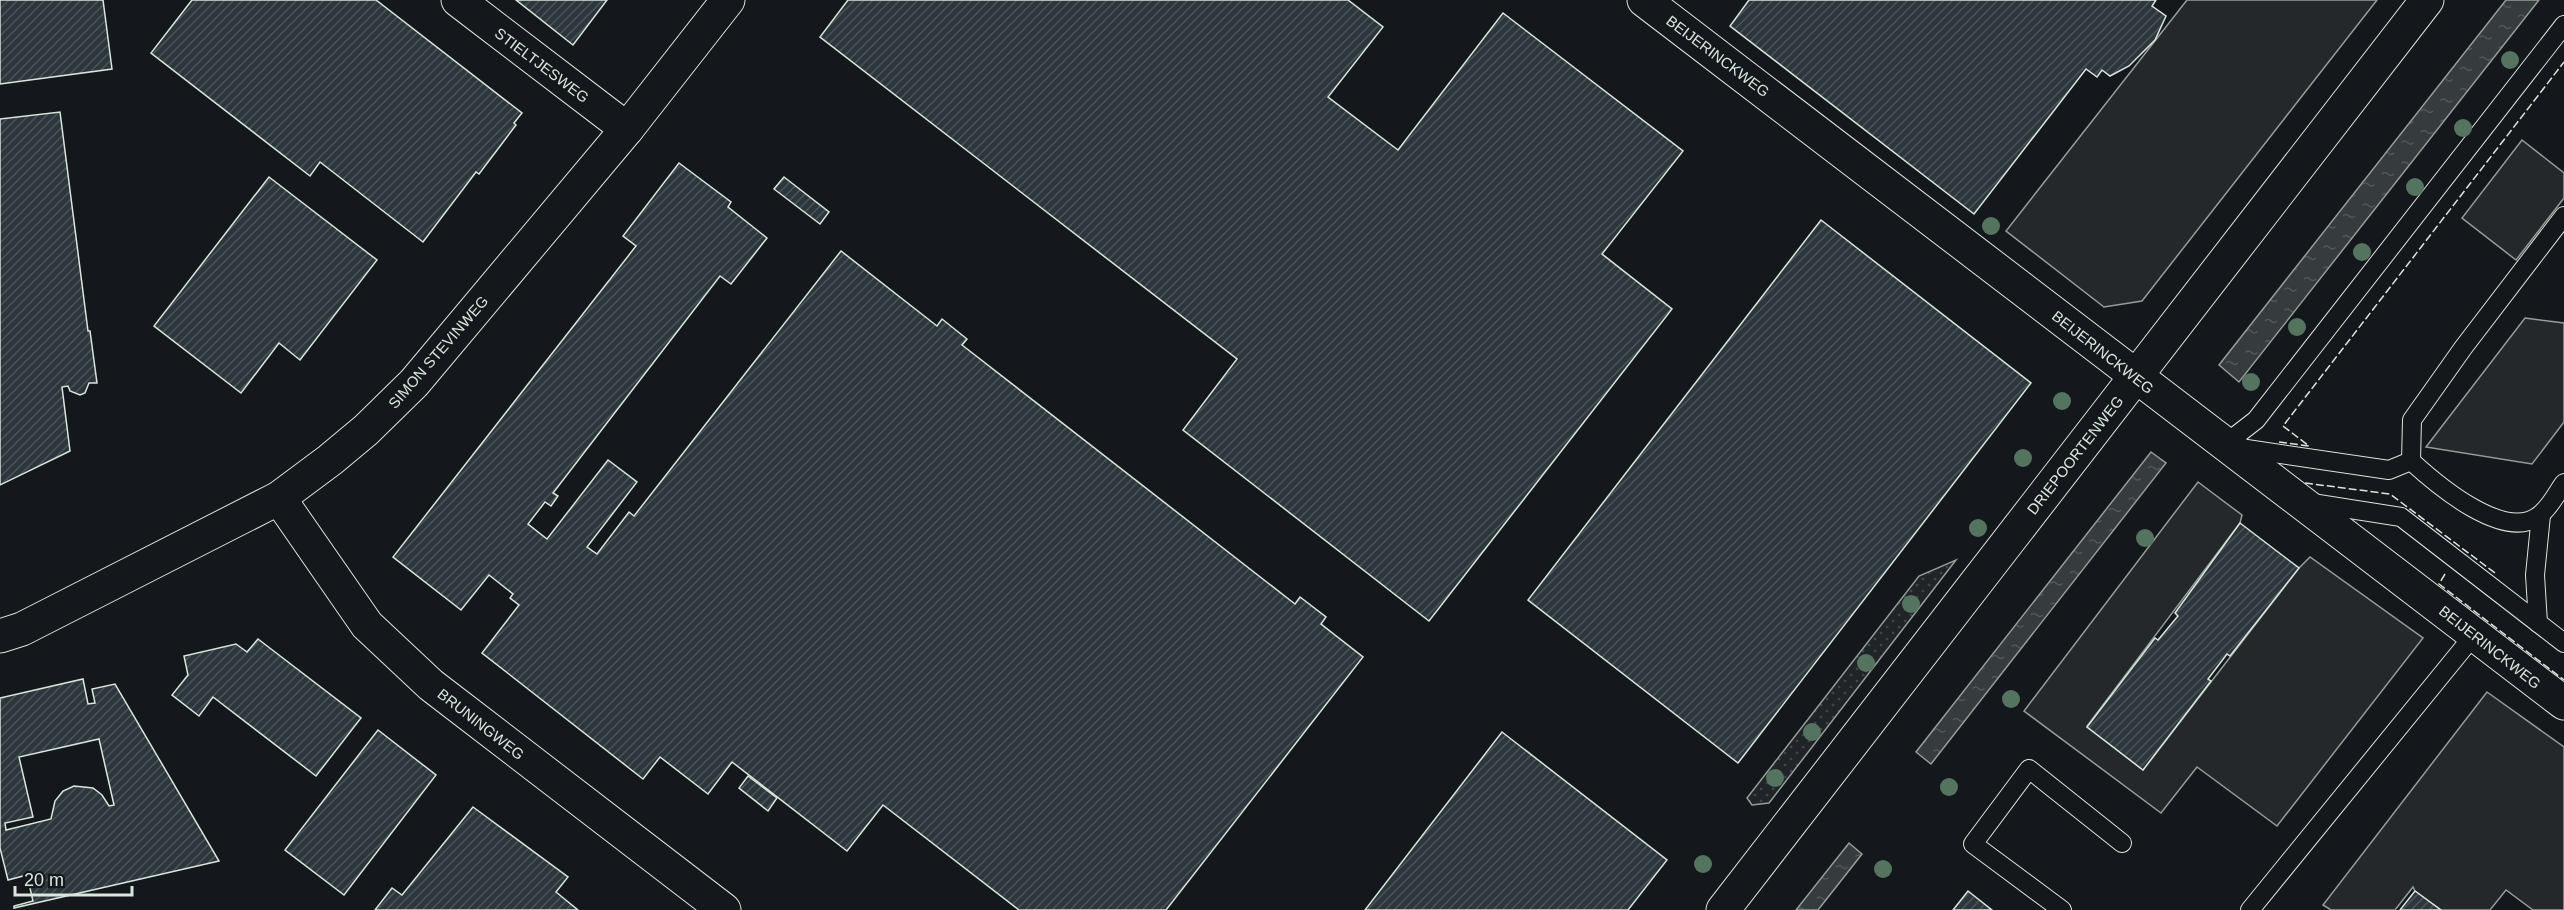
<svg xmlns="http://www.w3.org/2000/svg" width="2564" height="910" font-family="Arial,sans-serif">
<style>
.grass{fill:url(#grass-dots);stroke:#939e99;stroke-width:1.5}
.parking{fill:#24282b;stroke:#939e99;stroke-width:1.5}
.water{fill:url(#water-ripples);stroke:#939e99;stroke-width:1.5}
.building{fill:url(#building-hatch);stroke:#d8e6dc;stroke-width:1.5;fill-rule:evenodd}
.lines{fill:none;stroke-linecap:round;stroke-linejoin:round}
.lane-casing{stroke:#d8e6dc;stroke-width:20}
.street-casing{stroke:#d8e6dc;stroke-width:35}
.secondary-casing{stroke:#d8e6dc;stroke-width:35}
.lane{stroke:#14181c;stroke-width:18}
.street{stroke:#14181c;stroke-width:33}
.secondary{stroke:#14181c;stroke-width:33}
.fence{stroke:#d8e6dc;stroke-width:1.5;stroke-dasharray:8 3;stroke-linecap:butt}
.tree{fill:#55745f}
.labels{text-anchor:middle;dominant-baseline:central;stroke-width:4.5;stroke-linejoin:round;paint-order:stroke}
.street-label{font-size:15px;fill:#d8e6dc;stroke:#14181c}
</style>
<defs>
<pattern id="grass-dots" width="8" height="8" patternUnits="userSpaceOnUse" patternTransform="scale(1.5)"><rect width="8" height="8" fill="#202428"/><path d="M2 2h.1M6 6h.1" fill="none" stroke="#404447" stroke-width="1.8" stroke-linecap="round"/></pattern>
<pattern id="water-ripples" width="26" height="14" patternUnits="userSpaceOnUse" patternTransform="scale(1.5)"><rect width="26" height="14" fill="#363b3e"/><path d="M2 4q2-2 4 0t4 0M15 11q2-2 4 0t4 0" fill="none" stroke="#525759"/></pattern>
<pattern id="building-hatch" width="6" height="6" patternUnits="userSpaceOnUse" patternTransform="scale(1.5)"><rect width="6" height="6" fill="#2c363c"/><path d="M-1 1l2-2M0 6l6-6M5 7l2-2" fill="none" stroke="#4a5358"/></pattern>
</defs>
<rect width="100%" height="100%" fill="#14181c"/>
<path class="grass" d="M 1956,560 L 1769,803 L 1752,805 L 1747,798 L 1919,576 Z"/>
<g class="parking">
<path d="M 2187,0 L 2377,0 L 2142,301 L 2104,307 L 2006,231 Z"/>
<path d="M 2522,140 L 2564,173 L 2564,198 L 2516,260 L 2462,218 Z"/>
<path d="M 2525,318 L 2564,323 L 2564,422 L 2532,464 L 2426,447 Z"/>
<path d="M 2198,482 L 2242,515 L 2240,523 L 2087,726 L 2143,770 L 2299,568 L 2310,557 L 2423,638 L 2277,826 L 2197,767 L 2161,813 L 2024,711 Z"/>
<path d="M 2487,692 L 2564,747 L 2564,910 L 2533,910 L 2506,890 L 2490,910 L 2441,910 L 2415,891 L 2413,887 L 2395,910 L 2331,910 L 2323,905 Z"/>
</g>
<g class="water">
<path d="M 2506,0 L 2539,0 L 2239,382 L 2219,365 Z"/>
<path d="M 2151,452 L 2166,463 L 1931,764 L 1916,752 Z"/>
<path d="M 1849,843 L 1862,854 L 1818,910 L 1796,910 Z"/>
</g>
<g class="building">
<path d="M 0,0 L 103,0 L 112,69 L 0,84 Z"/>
<path d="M 192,0 L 376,0 L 522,113 L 514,123 L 516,125 L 479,174 L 476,172 L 423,242 L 320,162 L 310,176 L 151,53 Z"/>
<path d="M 516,0 L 607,0 L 573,45 Z"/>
<path d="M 848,0 L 1348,0 L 1383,27 L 1328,97 L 1398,150 L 1503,13 L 1683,151 L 1602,254 L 1672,309 L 1429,621 L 1183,430 L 1237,359 L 820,37 Z"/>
<path d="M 1749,0 L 2156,0 L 2152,6 L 2166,16 L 2155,40 L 2129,66 L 2110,76 L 2102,70 L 2097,77 L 2086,69 L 1974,214 L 1730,26 Z"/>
<path d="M 60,112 L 88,331 L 90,331 L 97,383 L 89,383 L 85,393 L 80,395 L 70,391 L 68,386 L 62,387 L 70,451 L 0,485 L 0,119 Z"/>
<path d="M 679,163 L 731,202 L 728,207 L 767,238 L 731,284 L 720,276 L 553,493 L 558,496 L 551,506 L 545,502 L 528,524 L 547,539 L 608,460 L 637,482 L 587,547 L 597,554 L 629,512 L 634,516 L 841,251 L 937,326 L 942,319 L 967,339 L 962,345 L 1295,604 L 1300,597 L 1326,617 L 1321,624 L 1363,657 L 1166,910 L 1019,910 L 883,805 L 847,851 L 732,762 L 708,794 L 660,757 L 643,779 L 482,653 L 519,605 L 510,598 L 513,594 L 489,575 L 461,610 L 393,557 L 636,246 L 623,236 Z"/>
<path d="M 269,177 L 377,260 L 300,360 L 279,343 L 241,393 L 154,326 Z"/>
<path d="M 784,177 L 829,212 L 820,224 L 774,189 Z"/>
<path d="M 1821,220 L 2031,383 L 1738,763 L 1528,600 Z"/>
<path d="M 2240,523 L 2299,568 L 2230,656 L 2227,654 L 2208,679 L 2211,681 L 2143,770 L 2087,727 L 2155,638 L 2158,640 L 2178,616 L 2175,613 Z"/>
<path d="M 258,639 L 361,718 L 316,776 L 213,697 L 199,716 L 172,695 L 188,675 L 184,656 L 236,644 L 247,652 Z"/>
<path d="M 83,679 L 88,704 L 95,703 L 92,689 L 115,684 L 219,861 L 14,908 L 14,906 L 33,901 L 27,875 L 8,880 L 0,848 L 0,698 ZM 99,739 L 114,805 L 109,806 L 102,795 L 93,788 L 74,786 L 63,791 L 55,801 L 51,819 L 6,830 L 5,823 L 33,817 L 19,757 Z"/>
<path d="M 378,730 L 436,775 L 344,895 L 285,850 Z"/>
<path d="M 1502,732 L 1667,860 L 1628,910 L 1365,910 Z"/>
<path d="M 748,776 L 777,798 L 768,811 L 739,788 Z"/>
<path d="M 473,807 L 568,877 L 556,892 L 578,910 L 375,910 L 392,888 L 402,895 Z"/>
<path d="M 1968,891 L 1992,910 L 1953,910 Z"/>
<path d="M 2415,891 L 2441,910 L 2400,910 Z"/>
</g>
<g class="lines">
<defs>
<g id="lane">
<path d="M 2225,444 L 2256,420 L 2564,25"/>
<path d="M 2240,448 L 2389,470 L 2411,461 C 2436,484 2508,546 2542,513 C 2551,505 2557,493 2564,483"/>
<path d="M 2411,461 L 2412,420 L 2463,348 L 2564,216"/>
<path d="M 2312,503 L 2401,517 L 2564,643"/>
<path d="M 2538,623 L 2535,575 L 2541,515"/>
<path d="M 2062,910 L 1973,844 L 2029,769 L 2122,843"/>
<path d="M 2250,910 L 2474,635"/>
</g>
<g id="street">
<path d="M 458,0 L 627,129"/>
<path d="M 1644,0 L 2564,703"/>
<path d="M 279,498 L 367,625 L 431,685 L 724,910"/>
<path d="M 0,636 L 22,629 L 279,498 L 330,460 L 366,430 L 414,383 L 627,129 L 728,0"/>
</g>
<path id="secondary" d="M 1723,910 L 2427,0"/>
</defs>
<use href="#lane" class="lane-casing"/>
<use href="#street" class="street-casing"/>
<use href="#secondary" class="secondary-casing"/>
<use href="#lane" class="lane"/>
<use href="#street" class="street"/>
<use href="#secondary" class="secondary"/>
<g class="fence">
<path d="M 2279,442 L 2309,446 L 2283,426 L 2564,62"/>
<path d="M 2305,483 L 2390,494 L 2495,573"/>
<path d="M 2445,574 L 2439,584 L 2564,680"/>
</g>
</g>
<g class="tree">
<circle cx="2510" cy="60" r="9"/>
<circle cx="2463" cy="128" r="9"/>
<circle cx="2415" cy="187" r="9"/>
<circle cx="1991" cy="226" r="9"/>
<circle cx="2362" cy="252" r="9"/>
<circle cx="2297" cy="327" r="9"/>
<circle cx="2251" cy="382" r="9"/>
<circle cx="2062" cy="401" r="9"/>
<circle cx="2023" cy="458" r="9"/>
<circle cx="1978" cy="528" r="9"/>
<circle cx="2145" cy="538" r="9"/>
<circle cx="1911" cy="604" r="9"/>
<circle cx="1866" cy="663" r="9"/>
<circle cx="2011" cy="699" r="9"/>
<circle cx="1812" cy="732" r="9"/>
<circle cx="1775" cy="778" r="9"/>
<circle cx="1949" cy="787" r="9"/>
<circle cx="1703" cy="864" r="9"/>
<circle cx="1883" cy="869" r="9"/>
</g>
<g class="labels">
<g class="street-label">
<text transform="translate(1718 56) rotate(37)">BEIJERINCKWEG</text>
<text transform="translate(542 65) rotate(37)">STIELTJESWEG</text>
<text transform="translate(438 352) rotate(-49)">SIMON STEVINWEG</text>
<text transform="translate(2103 352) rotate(38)">BEIJERINCKWEG</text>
<text transform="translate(2075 455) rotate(-52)">DRIEPOORTENWEG</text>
<text transform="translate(2490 647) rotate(38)">BEIJERINCKWEG</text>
<text transform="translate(481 724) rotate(38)">BRUNINGWEG</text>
</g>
</g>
<path d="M15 886v9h117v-9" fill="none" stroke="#d8e6dc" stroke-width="3"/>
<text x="24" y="886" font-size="18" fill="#d8e6dc" stroke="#14181c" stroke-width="4.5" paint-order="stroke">20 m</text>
</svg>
